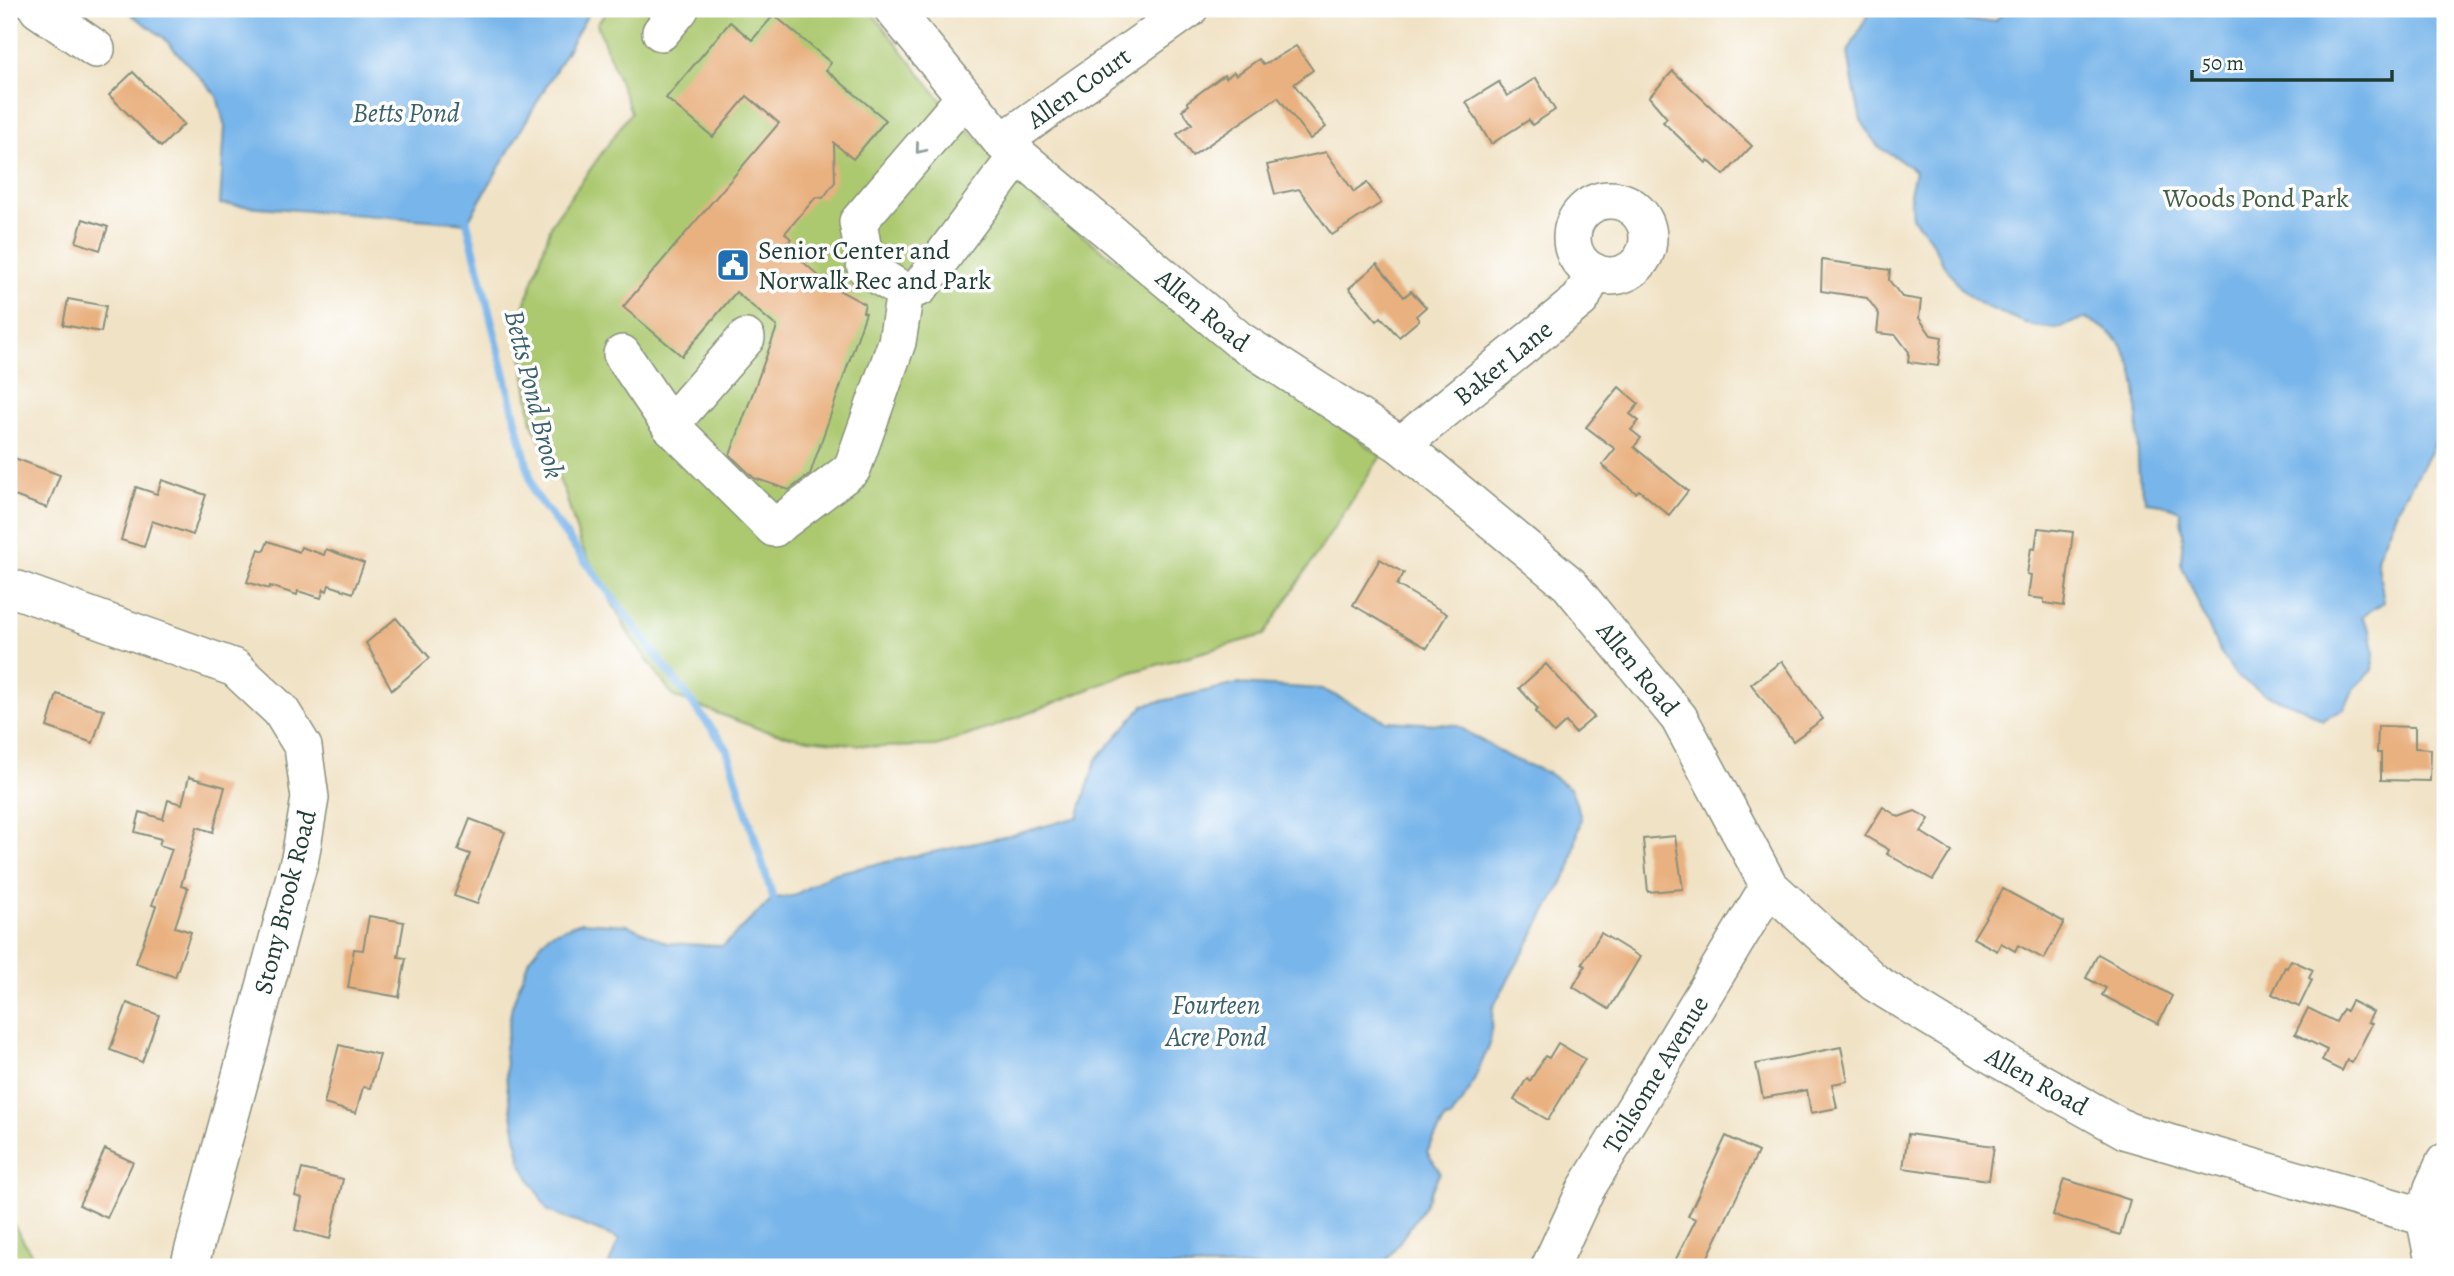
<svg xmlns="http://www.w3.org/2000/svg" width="2454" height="1276" font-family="Alegreya,serif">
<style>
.green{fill:#acc96f;stroke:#668352;stroke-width:2}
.water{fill:#78b5ea;stroke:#4c798f;stroke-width:2}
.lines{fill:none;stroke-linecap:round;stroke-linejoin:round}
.stream{stroke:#78b5ea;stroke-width:8}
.building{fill:#e9b180}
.minor-casing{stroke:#88907c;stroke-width:40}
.minor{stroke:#fff;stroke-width:37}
.oneway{stroke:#8f9e9a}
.labels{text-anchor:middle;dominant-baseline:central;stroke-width:7;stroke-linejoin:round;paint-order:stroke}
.street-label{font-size:26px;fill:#1f3d34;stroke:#fff}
.park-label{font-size:26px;fill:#426043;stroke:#fff}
.poi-label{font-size:26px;fill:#1f3d34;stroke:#fff;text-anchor:start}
.water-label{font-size:28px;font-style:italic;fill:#3a616b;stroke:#fff}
</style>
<rect width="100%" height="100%" fill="#fff"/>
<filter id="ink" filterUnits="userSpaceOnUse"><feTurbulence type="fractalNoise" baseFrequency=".0143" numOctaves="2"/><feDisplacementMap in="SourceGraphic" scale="14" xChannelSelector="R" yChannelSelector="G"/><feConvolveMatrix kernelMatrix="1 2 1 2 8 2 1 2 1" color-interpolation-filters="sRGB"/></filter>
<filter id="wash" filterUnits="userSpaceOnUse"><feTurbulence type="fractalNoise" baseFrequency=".00686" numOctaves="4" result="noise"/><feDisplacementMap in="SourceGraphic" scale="28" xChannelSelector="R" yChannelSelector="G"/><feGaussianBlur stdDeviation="1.57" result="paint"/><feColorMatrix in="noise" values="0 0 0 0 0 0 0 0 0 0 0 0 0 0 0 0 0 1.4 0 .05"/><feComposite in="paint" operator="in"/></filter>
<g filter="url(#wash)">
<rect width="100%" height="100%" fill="#f0e2c5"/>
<g class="green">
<path d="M 609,9 L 869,9 L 950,111 L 1044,207 L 1381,456 L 1264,635 L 1132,672 L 996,726 L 936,746 L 878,747 L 800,738 L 762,730 L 674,697 L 631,638 L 581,545 L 564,490 L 532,423 L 518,326 L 552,223 L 631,112 L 597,24 Z"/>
<path d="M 9,1217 L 38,1265 L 41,1267 L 9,1267 Z"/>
</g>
<g class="water">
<path d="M 135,9 L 585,9 L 587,16 L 467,223 L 220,204 L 225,127 L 217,96 L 163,37 L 132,15 Z"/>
<path d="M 1871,9 L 1951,9 L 1967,21 L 1995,21 L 2006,9 L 2445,9 L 2445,426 L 2398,508 L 2377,558 L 2384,602 L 2362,616 L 2370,630 L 2374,650 L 2373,670 L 2354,689 L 2344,709 L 2323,720 L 2300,707 L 2267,695 L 2237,677 L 2219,650 L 2181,564 L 2183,533 L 2180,511 L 2162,504 L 2146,502 C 2144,494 2140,485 2139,476 C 2133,418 2154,344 2084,318 L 2057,329 L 2033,326 L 1981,305 L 1962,290 L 1944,265 L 1929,237 L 1912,217 L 1910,194 L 1915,171 L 1898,158 L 1878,147 L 1861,120 L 1853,83 L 1848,52 Z"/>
<path d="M 1237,684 L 1322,689 L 1386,721 L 1456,725 L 1509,757 L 1548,773 L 1571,789 L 1581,818 L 1570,869 L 1493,1007 L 1490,1044 L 1469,1091 L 1450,1119 L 1446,1118 L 1427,1152 L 1440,1172 L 1424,1207 L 1386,1261 L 1377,1267 L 608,1267 L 619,1239 L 548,1211 L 521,1163 L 507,1086 L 505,1049 L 512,1006 L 529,959 L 549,934 L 581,922 L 628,925 L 667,943 L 723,946 L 773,898 L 793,896 L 831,874 L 1008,836 L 1078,817 L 1096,760 L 1144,705 Z"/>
</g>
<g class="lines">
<path class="stream" d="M 465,214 L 534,493 L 727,749 L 773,898"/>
</g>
<g id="blocks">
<g class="building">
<path d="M 774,15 L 831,63 L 826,70 L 886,120 L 853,159 L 834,143 L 835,182 L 823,198 L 816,197 L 785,233 L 791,239 L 785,246 L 829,285 L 865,304 L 863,312 L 866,313 L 810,474 L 789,490 L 754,478 L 730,455 L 777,327 L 736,292 L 682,356 L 623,307 L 779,123 L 747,96 L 713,137 L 666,98 L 730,22 L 752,40 Z"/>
<path d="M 1296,46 L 1313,70 L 1294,84 L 1326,127 L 1310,139 L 1278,97 L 1192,156 L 1177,134 L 1192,124 L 1182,110 L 1189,105 L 1187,102 L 1224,75 L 1226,78 L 1234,72 L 1236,75 L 1259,59 L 1264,65 Z"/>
<path d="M 1673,71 L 1752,146 L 1724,175 L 1708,160 L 1706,163 L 1663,122 L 1667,118 L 1649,97 Z"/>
<path d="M 133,72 L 184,124 L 161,147 L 109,95 Z"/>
<path d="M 1536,78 L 1555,110 L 1532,125 L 1529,120 L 1491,144 L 1466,102 L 1499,82 L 1507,96 Z"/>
<path d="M 1326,152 L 1354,192 L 1367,183 L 1381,203 L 1332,235 L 1299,189 L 1275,194 L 1267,165 Z"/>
<path d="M 83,219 L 108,227 L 100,250 L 76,242 Z"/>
<path d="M 1822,260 L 1890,270 L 1889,280 L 1902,297 L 1921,300 L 1919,318 L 1931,335 L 1942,337 L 1938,366 L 1908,362 L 1909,352 L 1896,335 L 1877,333 L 1879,314 L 1867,298 L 1821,291 Z"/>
<path d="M 1377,264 L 1404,297 L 1411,291 L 1426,307 L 1416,316 L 1419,320 L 1399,337 L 1381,317 L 1377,321 L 1349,288 Z"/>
<path d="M 68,299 L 106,306 L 101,332 L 63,325 Z"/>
<path d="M 1619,387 L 1639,404 L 1630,414 L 1639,421 L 1631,430 L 1641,438 L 1634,447 L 1688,491 L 1669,515 L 1639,490 L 1636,493 L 1602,465 L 1615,449 L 1586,427 Z"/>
<path d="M 9,456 L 60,475 L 47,508 L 9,494 Z"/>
<path d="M 162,480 L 206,495 L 193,535 L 152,521 L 144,547 L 121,540 L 136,487 L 157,494 Z"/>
<path d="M 2038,528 L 2073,532 L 2064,606 L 2044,603 L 2044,599 L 2028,597 L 2031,575 L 2027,574 L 2031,548 L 2035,549 Z"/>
<path d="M 268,541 L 299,552 L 301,547 L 324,555 L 326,549 L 364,563 L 353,593 L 329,585 L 327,591 L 324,589 L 321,598 L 298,591 L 297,595 L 270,586 L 269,589 L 247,582 L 259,549 L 264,551 Z"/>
<path d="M 1380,559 L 1404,573 L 1397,585 L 1447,614 L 1427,648 L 1353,605 Z"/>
<path d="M 396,618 L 430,658 L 392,690 L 366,643 Z"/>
<path d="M 1782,661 L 1823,719 L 1793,741 L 1751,684 Z"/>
<path d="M 1546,664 L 1594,717 L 1575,733 L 1566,722 L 1554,733 L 1535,712 L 1538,709 L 1519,688 Z"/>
<path d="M 57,694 L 104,710 L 93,743 L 47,727 Z"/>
<path d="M 2378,726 L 2415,727 L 2415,748 L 2431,749 L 2430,781 L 2381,780 L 2381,753 L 2377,753 Z"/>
<path d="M 189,777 L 225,787 L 213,832 L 197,827 L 181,886 L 188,888 L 175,927 L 191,932 L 175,977 L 136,963 L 156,906 L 152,905 L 172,849 L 159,845 L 161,839 L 135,832 L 140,812 L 163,819 L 168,800 L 182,804 Z"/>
<path d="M 1883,807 L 1899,817 L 1915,811 L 1929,819 L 1921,832 L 1951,851 L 1933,880 L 1887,854 L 1889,850 L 1865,836 Z"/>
<path d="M 470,819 L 505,832 L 477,904 L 454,896 L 470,854 L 458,850 Z"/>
<path d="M 1675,836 L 1683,889 L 1648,892 L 1643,839 Z"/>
<path d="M 2003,889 L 2064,922 L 2044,959 L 2018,945 L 2015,951 L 2001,943 L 1997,951 L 1973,938 Z"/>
<path d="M 369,916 L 404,922 L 398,957 L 406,958 L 399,997 L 348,988 L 354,949 L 363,950 Z"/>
<path d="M 1601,933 L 1640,957 L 1609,1009 L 1573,987 L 1585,966 L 1582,964 Z"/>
<path d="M 2098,954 L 2172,996 L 2158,1024 L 2102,995 L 2106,988 L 2086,978 Z"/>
<path d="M 2291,960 L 2313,970 L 2309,978 L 2312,980 L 2299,1007 L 2272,994 L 2285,967 L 2287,968 Z"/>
<path d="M 2351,1001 L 2373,1012 L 2368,1022 L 2372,1024 L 2352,1063 L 2347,1060 L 2342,1071 L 2322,1061 L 2327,1050 L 2295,1034 L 2308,1008 L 2336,1022 L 2343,1009 L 2346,1011 Z"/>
<path d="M 127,1003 L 159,1015 L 142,1062 L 110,1050 Z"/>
<path d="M 1558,1043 L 1585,1059 L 1548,1120 L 1514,1100 L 1527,1078 L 1530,1081 L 1545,1056 L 1549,1058 Z"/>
<path d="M 339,1045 L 380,1055 L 370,1088 L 363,1087 L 356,1113 L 324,1104 Z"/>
<path d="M 1841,1047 L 1848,1081 L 1832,1084 L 1837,1108 L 1811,1113 L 1807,1090 L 1763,1098 L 1756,1064 Z"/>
<path d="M 1908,1134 L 1994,1146 L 1989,1180 L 1903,1168 Z"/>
<path d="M 1726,1136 L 1758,1152 L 1703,1267 L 1672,1267 L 1696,1219 L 1688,1216 Z"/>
<path d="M 105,1149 L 133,1162 L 107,1218 L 79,1205 Z"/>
<path d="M 302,1169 L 343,1179 L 330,1239 L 295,1230 L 302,1198 L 295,1196 Z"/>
<path d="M 2064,1179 L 2130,1200 L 2120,1235 L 2053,1215 Z"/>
</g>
</g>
</g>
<g filter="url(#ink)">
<use href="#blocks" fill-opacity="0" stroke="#88907c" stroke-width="2"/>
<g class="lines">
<defs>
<g id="minor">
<path d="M 38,9 L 96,49"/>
<path id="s1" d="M 893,9 L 1002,142 L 1018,155 L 1239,340 L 1401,445 L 1569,584 L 1679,718 L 1769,886 L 1875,983 L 1997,1058 L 2127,1131 L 2425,1217"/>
<path d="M 661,32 L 680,9"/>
<path d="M 965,97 L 858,222 L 866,268 L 905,292 L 920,287 L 1018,155"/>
<path id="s2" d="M 1002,142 L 1189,9"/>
<circle cx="1610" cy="238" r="38"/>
<path d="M 746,338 L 670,425 L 774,528 L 852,469 L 897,342 L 905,292"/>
<path d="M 622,354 L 670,425"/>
<path id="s3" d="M 1401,445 L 1581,299 L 1594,272"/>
<path d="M 9,587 L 235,668 L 281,711 L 303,747 L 310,798 L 300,858 L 189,1267"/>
<path id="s4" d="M 1550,1267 L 1586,1189 L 1769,886"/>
<path d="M 2435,1267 L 2425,1217 L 2433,1188 L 2445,1162"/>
</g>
</defs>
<use href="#minor" class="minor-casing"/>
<use href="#minor" class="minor"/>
</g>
<defs><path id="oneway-chevron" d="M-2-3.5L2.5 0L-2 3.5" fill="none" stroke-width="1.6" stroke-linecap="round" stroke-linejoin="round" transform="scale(1.75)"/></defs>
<use class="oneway" href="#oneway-chevron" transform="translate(920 149) rotate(130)"/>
</g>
<defs>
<symbol id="civic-square" viewBox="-11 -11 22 22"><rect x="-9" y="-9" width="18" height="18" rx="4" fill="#1f6fb2" stroke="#fff"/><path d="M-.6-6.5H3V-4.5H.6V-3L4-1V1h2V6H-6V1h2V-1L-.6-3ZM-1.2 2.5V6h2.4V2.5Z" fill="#fff"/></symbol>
</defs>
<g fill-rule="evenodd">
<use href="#civic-square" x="714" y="246" width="38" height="38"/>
</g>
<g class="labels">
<g class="street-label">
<text stroke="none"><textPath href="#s2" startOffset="94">Allen Court</textPath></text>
<text stroke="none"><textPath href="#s1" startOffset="434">Allen Road</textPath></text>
<text stroke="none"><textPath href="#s3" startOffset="131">Baker Lane</textPath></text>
<text stroke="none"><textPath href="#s1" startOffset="1001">Allen Road</textPath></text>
<text transform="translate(285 902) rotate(-76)">Stony Brook Road</text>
<text stroke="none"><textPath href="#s4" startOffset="220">Toilsome Avenue</textPath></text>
<text stroke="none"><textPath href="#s1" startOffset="1589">Allen Road</textPath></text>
</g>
<g class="park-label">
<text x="2256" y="198">Woods Pond Park</text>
</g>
<g class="poi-label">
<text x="758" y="250">Senior Center and<tspan x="758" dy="30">Norwalk Rec and Park</tspan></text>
</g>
<g class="water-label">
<text x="406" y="113">Betts Pond</text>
<text transform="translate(534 394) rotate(76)">Betts Pond Brook</text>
<text x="1216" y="1005">Fourteen<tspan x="1216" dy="32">Acre Pond</tspan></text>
</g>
</g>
<rect width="2454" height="1276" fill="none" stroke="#fff" stroke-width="35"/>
<path d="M2192 70v10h200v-10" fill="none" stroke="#1f3d34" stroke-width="3.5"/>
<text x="2202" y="70" font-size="21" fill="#1f3d34" stroke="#ffffff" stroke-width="5" paint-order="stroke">50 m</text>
</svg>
